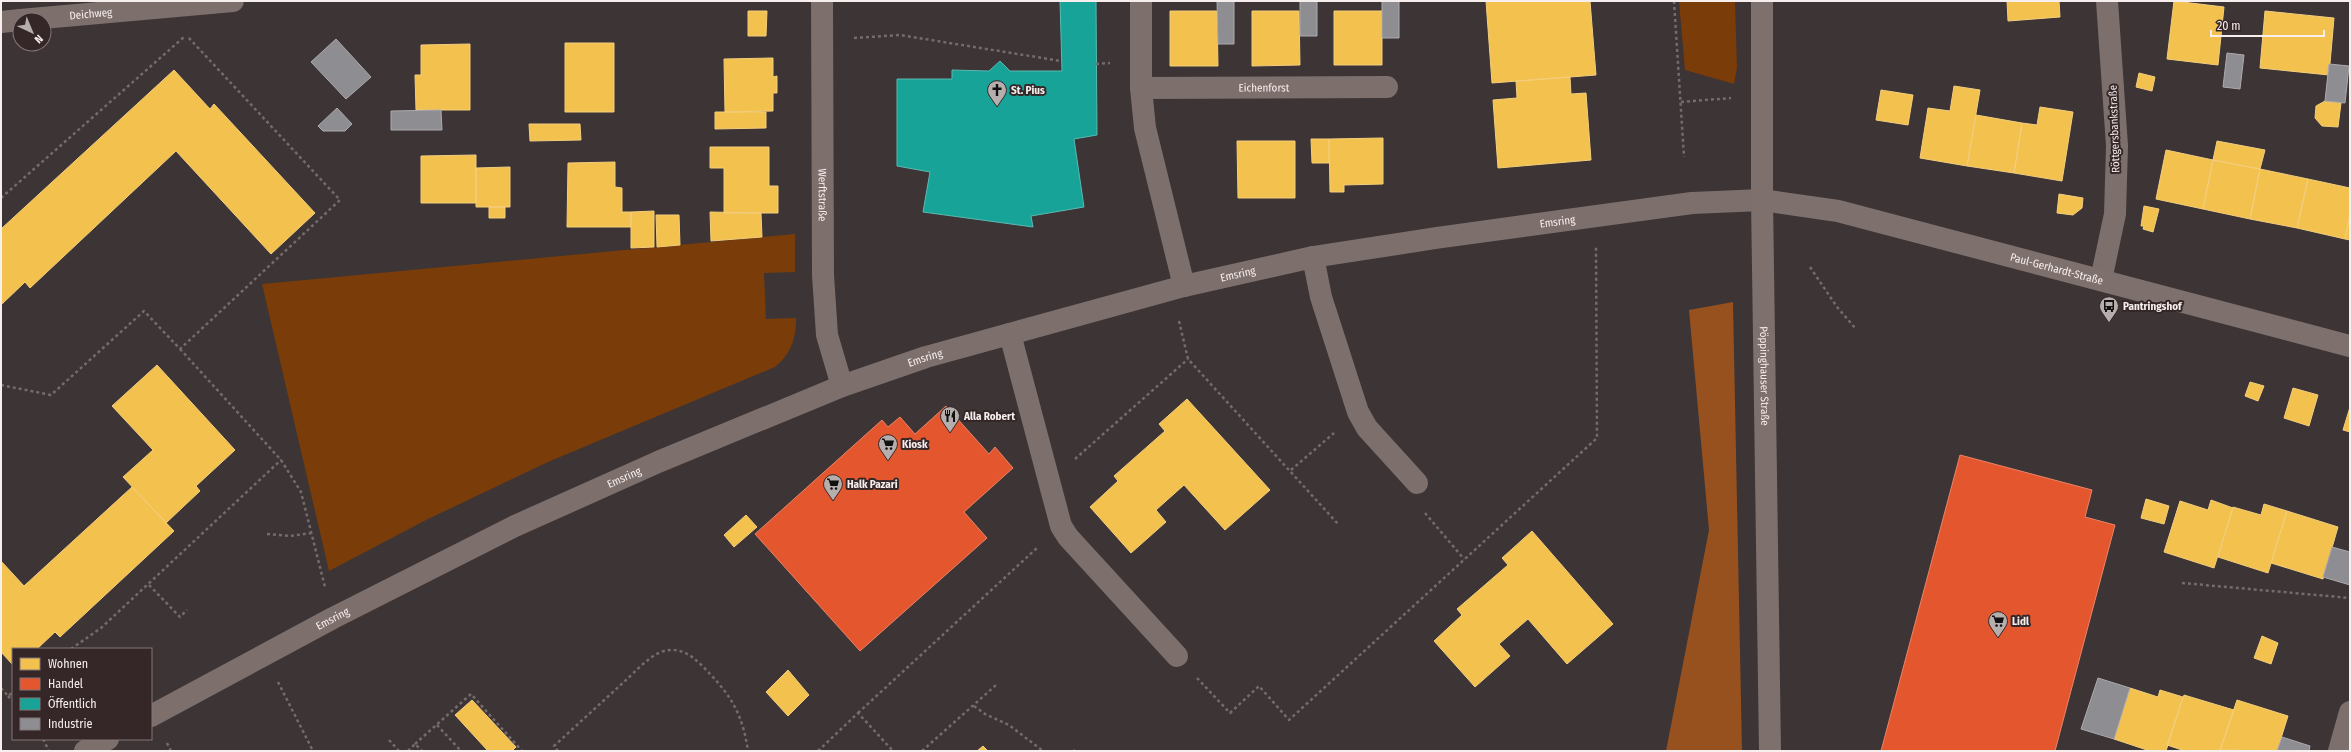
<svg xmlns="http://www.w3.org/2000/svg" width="2351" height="752" viewBox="0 0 2351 752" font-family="'Fira Sans Condensed',sans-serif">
<rect width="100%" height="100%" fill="#3c3435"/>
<path fill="#7a3c09" d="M1679,1h56l2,67 -3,16 -49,-14z
M795,234v38l-31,1 2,46 30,-1c0,21 -5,36 -21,49l-227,95 -122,58 -97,51 -67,-287z"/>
<path fill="#96511f" d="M1733,302l9,449h-76l43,-221 -20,-220z"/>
<path fill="#f2c14e" stroke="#f4ce7e" d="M1486,1h104l6,74 -104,8z
M2007,1h52l1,16 -52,4z
M2174,1l50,6 -6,58 -51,-6z
M748,11h19l-1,25h-18z
M1170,11h47l1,55h-48z
M1252,11h47l1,54 -48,1z
M1334,11h48v54h-48z
M2265,11l69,7 -5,57 -69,-7z
M565,43h49v69h-49z
M470,44v66h-54l-1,-35h6v-30z
M773,58v19l4,-1v17h-4v18l-48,1 -1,-53z
M174,70l36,39 4,-5 101,109 -44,41 -95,-103 -146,137 -5,-6 -24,23v-76z
M2139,73l16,4 -3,14 -16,-4z
M1570,77l1,17 15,-1 5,67 -93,8 -5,-68 24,-2 -1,-17z
M1954,86l26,4 -13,76 -47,-8 8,-50 22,3z
M1881,90l32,5 -5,30 -32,-5z
M2325,101l16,2 -3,24 -16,-1 -7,-8 1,-12z
M2040,107l33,5 -11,69 -48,-8 8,-50 15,2z
M715,112h51v16l-51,1z
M1976,115l46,8 -8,50 -47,-7z
M529,124h51l1,16 -51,1z
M1383,138v46l-39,1v7h-14l-1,-53z
M1311,139h18v24h-17z
M1237,141h58v57h-57z
M2217,141l48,9 -5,19 -47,-9z
M710,147h59v39h9v27h-54v-45h-14z
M2166,150l47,10 -10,49 -47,-10z
M476,155v48h-55v-47z
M2213,160l47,9 -10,50 -47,-10z
M615,162v25l7,1v24h9v15h-64l1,-64z
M510,167v40h-34v-39z
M2260,169l48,10 -11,49 -47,-9z
M2308,179l42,9v26l-5,25 -48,-11z
M2059,194l24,4 -1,10 -9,7 -16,-2z
M2144,206l15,3 -6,23 -10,-3 1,-3h-3z
M489,207h16v11h-16z
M654,211v36l-23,1v-36z
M710,212l51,1 1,24 -51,4z
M2350,214v26l-5,-1z
M656,215h23l1,30 -23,2z
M157,365l78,85 -39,36 4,5 -34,32 -43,-46 30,-27 -41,-44z
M2250,382l14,4 -6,15 -13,-5z
M2293,388l25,7 -9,31 -25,-8z
M1187,399l83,91 -45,40 -41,-45 -28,25 10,12 -35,31 -41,-46 28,-26 -4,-5 51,-45 -6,-7z
M2350,407v25l-7,-2z
M132,487l42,44 -114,106 -5,-5 -18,17h-24v16l-12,-13v-91l23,25z
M2146,499l23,7 -5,18 -23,-6z
M2211,500l22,8 -19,60 -50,-16 16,-51 28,9z
M2264,504l23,7 -19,62 -50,-16 15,-50 28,8z
M2287,511l51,16 -15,52 -52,-16z
M746,515l11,12 -23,20 -10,-12z
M1532,531l81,93 -46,40 -39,-45 -29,25 11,12 -35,31 -41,-46 28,-26 -5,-6 51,-44 -6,-7z
M2262,636l16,7 -7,21 -17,-6z
M788,670l21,25 -21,21 -22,-24z
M2130,688l28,9 2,-7 23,7 -17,54h-16l-36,-12z
M2184,695l50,15 -14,41h-35l-18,-6z
M472,700l44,47 -4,4h-24l-33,-36z
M2237,700l51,16 -11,35 -57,-1z
M983,746l5,5h-11z"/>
<path fill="#e4572e" stroke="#ea8468" d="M946,406l43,48 6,-7 18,21 -49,44 23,26 -127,113 -105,-117 127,-114 6,7 12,-10 15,17z
M1960,455l132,35 -7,27 30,8 -60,226h-174z"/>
<path fill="#17a398" stroke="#5abab2" d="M1060,1h36l1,134 -23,4 10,68 -53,9 2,11 -110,-15 7,-40 -33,-6v-87h55v-9l37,1 11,-10 10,10h52z"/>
<path fill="#8d8d92" stroke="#adaaae" d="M1217,1h17v43h-16z
M1300,1h17v35h-17z
M1382,1h17v37h-17z
M336,39l35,38 -25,22 -35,-37z
M2227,53l17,2 -4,34 -17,-2z
M2329,64l20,2 -4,37 -20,-2z
M337,108l15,16 -7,7h-22l-5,-5z
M441,110l1,20h-51v-19z
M2332,547l18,5v33l-27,-8z
M2098,678l32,10 -16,51 -33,-10z
M2282,737l28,9 -1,5h-32z"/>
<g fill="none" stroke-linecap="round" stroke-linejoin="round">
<path stroke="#756b6b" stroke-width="2.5" stroke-dasharray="3 3" stroke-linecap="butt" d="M1674,1l10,156
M854,38l46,-3 161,26
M1096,64l14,-1
M1681,102l50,-4
M1,198l183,-161
M1810,267l27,40 19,22
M1179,321l9,38 150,165
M180,349l101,111 20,32 24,95
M1,385l50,10 93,-84 36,38 160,-149 -152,-163
M1075,459l113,-100
M1291,470l43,-37
M1425,513l39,46
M267,534l23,2 22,-3
M2182,583l168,15
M149,585l31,32 7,-7
M71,649l30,-21 180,-168
M1197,678l33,35 29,-27 30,34 308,-282 -1,-191
M278,682l35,69
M1,688l7,8 5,-4
M8,696l5,5
M974,706l11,8 24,11 34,26
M858,713l180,-166
M437,725l24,26
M43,739l6,12
M389,740l10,11
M167,743l4,8
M415,744l56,-50 51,57
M408,751l7,-7 7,7
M558,751l-4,-5c24,-22 48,-44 71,-65 10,-9 23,-24 36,-29 21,-8 36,8 49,22 23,24 33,43 38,77
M818,751l40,-38 35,38
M922,751l74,-66
M1074,751l1,-1"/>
<g stroke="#7d6f6c" stroke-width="22">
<path id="s1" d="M822,1l1,274 4,60 15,51"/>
<path d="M1141,1v87l4,40 39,158"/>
<path id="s2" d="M20,20l213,-19"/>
<path d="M1,22l19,-2"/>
<path id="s3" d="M1141,88l246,-1"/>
<path d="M1313,257l8,40 37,115 9,16 50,55"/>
<path d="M2101,280l14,-66 2,-68 -10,-145"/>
<path d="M1010,334l51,192 7,11 109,119"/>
<path id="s4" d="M151,716l182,-98 182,-92 143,-64 184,-76 84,-29 258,-71 129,-29 123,-19 256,-35 70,-3"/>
<path d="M85,751l23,-12"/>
<path d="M2339,751l11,-39"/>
</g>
<g stroke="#7e706c" stroke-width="22">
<path id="s5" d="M1762,1v199l8,551"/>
<path id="s6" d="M1762,200l76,11 512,135"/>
</g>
</g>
<defs>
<symbol id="church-pin" viewBox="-11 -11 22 30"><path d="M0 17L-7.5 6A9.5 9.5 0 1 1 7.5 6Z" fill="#b6adad" stroke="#352728"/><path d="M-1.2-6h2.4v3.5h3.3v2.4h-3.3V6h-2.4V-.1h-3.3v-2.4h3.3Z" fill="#111"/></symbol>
<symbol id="bus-pin" viewBox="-11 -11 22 30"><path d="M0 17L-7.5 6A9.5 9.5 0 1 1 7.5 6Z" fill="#b6adad" stroke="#352728"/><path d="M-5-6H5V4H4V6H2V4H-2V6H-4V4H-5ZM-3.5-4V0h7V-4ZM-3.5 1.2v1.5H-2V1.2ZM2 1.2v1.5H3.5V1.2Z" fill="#111"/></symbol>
<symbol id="restaurant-pin" viewBox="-11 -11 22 30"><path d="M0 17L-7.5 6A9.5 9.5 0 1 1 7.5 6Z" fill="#b6adad" stroke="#352728"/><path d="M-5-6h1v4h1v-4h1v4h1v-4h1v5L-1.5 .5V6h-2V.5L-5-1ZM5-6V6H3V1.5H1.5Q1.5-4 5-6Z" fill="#111"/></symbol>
<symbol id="supermarket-pin" viewBox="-11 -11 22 30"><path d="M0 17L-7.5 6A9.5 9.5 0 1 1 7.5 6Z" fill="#b6adad" stroke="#352728"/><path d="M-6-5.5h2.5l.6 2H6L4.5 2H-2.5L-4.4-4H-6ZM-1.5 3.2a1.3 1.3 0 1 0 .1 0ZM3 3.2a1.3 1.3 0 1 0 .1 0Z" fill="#111"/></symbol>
</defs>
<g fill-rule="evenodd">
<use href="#church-pin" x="986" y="79" width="22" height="30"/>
<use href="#bus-pin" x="2098" y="295" width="22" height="30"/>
<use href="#restaurant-pin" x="939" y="405" width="22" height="30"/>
<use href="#supermarket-pin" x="877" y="433" width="22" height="30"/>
<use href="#supermarket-pin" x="822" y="473" width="22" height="30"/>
<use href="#supermarket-pin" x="1987" y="610" width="22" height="30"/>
</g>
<g text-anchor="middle" stroke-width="4" stroke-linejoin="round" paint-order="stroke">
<g font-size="11" fill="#f7eeee" stroke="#352728">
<text dy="4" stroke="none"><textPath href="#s2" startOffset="71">Deichweg</textPath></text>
<text dy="4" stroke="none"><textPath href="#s3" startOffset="123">Eichenforst</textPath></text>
<text transform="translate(2114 129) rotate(-92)" y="4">Röttgersbankstraße</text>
<text dy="4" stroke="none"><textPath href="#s1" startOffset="194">Werftstraße</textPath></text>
<text dy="4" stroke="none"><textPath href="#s4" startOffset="1502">Emsring</textPath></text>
<text dy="4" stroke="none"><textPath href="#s6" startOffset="303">Paul-Gerhardt-Straße</textPath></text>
<text dy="4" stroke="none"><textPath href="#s4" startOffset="1178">Emsring</textPath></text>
<text dy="4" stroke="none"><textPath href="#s4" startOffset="854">Emsring</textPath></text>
<text dy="4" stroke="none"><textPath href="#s5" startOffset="375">Pöppinghauser Straße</textPath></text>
<text dy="4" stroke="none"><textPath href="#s4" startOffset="530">Emsring</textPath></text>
<text dy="4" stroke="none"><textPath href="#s4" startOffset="206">Emsring</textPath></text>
</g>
<g font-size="11" font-weight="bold" fill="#f7eeee" stroke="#352728" text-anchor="start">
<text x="1011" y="94">St. Pius</text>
<text x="2123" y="310">Pantringshof</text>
<text x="964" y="420">Alla Robert</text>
<text x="902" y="448">Kiosk</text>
<text x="847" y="488">Halk Pazari</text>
<text x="2012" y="625">Lidl</text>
</g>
</g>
<rect width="2351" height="752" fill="none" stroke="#f7eeee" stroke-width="4"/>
<rect x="12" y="648" width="140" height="92" fill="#352728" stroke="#837777"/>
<rect x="20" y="658" width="20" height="12" fill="#f2c14e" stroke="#837777"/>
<text x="48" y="668" font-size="12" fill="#f7eeee">Wohnen</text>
<rect x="20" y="678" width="20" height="12" fill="#e4572e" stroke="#837777"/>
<text x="48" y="688" font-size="12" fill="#f7eeee">Handel</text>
<rect x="20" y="698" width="20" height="12" fill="#17a398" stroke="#837777"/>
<text x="48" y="708" font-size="12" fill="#f7eeee">Öffentlich</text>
<rect x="20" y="718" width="20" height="12" fill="#8d8d92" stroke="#837777"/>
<text x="48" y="728" font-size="12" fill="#f7eeee">Industrie</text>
<g transform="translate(32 32) rotate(136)"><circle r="19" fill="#352728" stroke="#837777"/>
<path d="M0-3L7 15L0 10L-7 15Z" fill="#b6adad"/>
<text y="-6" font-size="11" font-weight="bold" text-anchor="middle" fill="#f7eeee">N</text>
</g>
<path d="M2211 30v6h113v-6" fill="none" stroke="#f7eeee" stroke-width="2"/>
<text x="2217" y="30" font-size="12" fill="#f7eeee" stroke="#352728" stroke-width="3" paint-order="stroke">20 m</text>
</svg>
